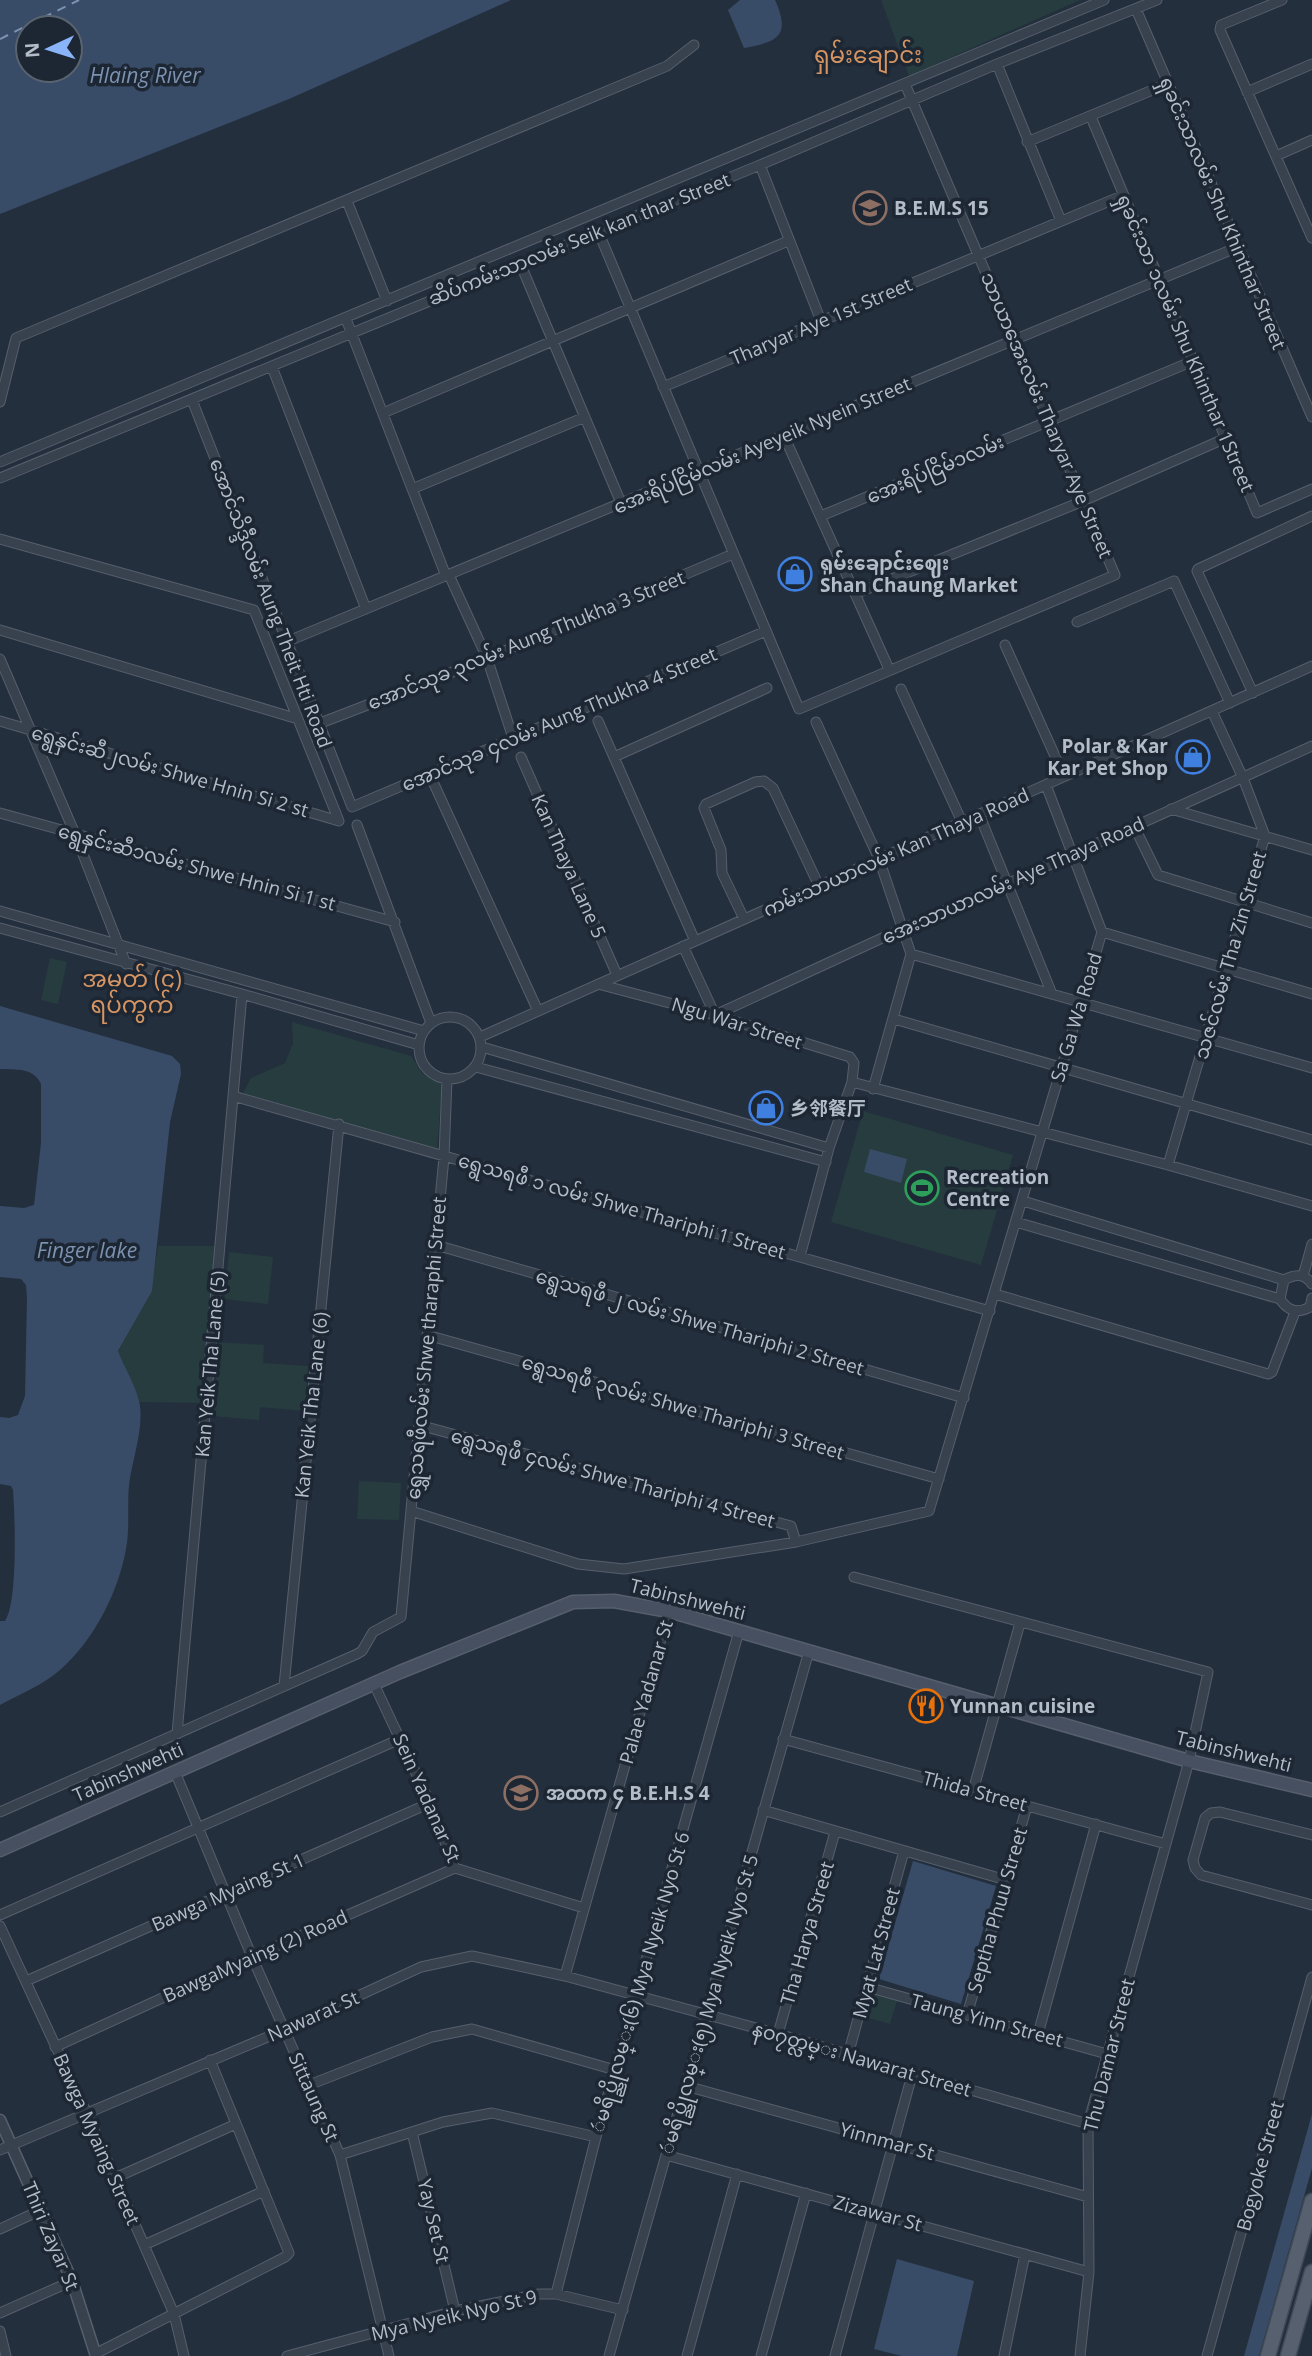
<svg xmlns="http://www.w3.org/2000/svg" width="1312" height="2356" viewBox="0 0 1312 2356" font-family="'Open Sans','Noto Sans SC','Noto Sans Myanmar',sans-serif">
<rect width="100%" height="100%" fill="#242f3e"/>
<path fill="#263c3f" d="M881,0h199l-171,76z
M50,958l17,4 -9,42 -17,-4z
M292,1022l119,34 12,18 19,10 -5,65 -194,-56 8,-15 34,-15 8,-20z
M863,1111l150,44 -32,110 -150,-43z
M158,1246h58l-15,157 -62,-1 -21,-50 33,-61z
M229,1252l44,5 -5,47 -44,-5z
M218,1342l46,3 -1,18 45,3 -3,45 -45,-4 -1,13 -46,-4z
M359,1481l42,2 -2,37 -42,-1z
M871,1994l26,7 -7,23 -25,-7z"/>
<path fill="#394c67" fill-rule="evenodd" d="M0,0h511l-222,99 -289,115zM28,28h42v42h-42z
M740,0h35c16,36 3,42 -31,48l-16,-38z
M0,1006l172,50 8,8 1,10 -11,48 -18,169 -34,60c6,16 17,33 21,50 6,25 -7,59 -10,84 -2,22 1,43 -3,64 -8,44 -32,91 -66,121 -17,15 -40,24 -60,35v-84h5c13,-18 10,-106 8,-131l-2,-4 -11,-2v-67l9,1 9,-3 7,-19 2,-98 -1,-13 -5,-6 -21,-2v-71l24,2 10,-3 7,-62v-59c-8,-17 -24,-14 -41,-15z
M870,1149l37,10 -6,24 -37,-11z
M913,1861l83,25 -35,118 -82,-25z
M1312,2114v54l-53,188h-15z
M897,2259l77,22 -17,75h-55l-28,-7z"/>
<g fill="none" stroke-linecap="round" stroke-linejoin="round">
<path stroke="#7c92b1" stroke-width="2" stroke-dasharray="9 7" stroke-linecap="butt" d="M0,39l79,-39"/>
<defs>
<path id="minor" d="M1282,0l-61,25 -1,5 92,208
M1136,9l176,408
M997,64l64,157
M1247,92l65,-28
M1091,117l166,396 55,-24
M1027,142l140,-58
M1276,156l36,-16
M760,165l61,156
M347,201l40,100
M598,231l201,478 316,-134 -210,-491
M520,263l101,240
M346,319l100,257
M272,367l94,242
M663,387l461,-192
M192,400l160,407 414,-176
M0,402l16,-64 651,-272 27,-21
M383,413l405,-172
M784,436l105,233
M0,462l1104,-462
M0,478l760,-313 237,-101 160,-64
M412,489l173,-72
M821,516l372,-155
M0,539l254,71 85,211
M449,575l38,83 26,80
M855,594l228,-93 143,-63
M1077,622l97,-41 56,122
M0,630l298,89
M286,642l952,-395
M1005,645l59,131
M0,659l75,175 51,130
M901,689l61,133
M1253,693l-56,-122 1,-2 114,-53
M0,721l339,100
M598,721l97,220
M816,722l63,137 32,95 -38,135
M318,724l163,-63 252,-107
M521,757l96,218
M614,757l153,-69
M434,784l104,227
M1171,809l141,41
M0,813l395,109
M979,814l73,180
M357,825l74,198
M1134,826l24,49 154,48
M0,911l424,120
M744,919l-22,-46 -1,-23 -17,-42 2,-4 49,-22 9,-1 9,7 46,98
M0,928l242,66 177,51
M1102,932l210,62
M683,946l32,69 189,-87 103,-44 305,-138
M911,954l401,114
M598,984l117,31 135,42 4,6 -2,19 -23,66 -29,108
M419 1048a31 31 0 1 1 62 0a31 31 0 1 1-62 0Z
M894,1019l418,121
M480,1037l832,-371
M482,1047l347,101
M476,1067l350,95
M852,1082l316,83 144,41
M233,1096l757,215
M1168,1165l97,-329 -22,-58 -31,-67
M1023,1201l261,79
M1016,1222l264,77
M436,1245l528,153
M1303,1276l9,-32
M1312,1284c-8,-11 -17,-10 -28,-4l-4,19c8,12 17,15 30,8l2,-9
M995,1294l273,80 4,-2 23,-60
M427,1335l512,144
M419,1425l372,101 5,16
M411,1511l167,53 46,5 172,-27 133,-31 173,-579 -56,-147
M854,1577l354,95 -19,89 -101,363 1,148 -9,84
M374,1684l56,119 25,65 129,40
M284,1686l55,-562
M177,1734l65,-740
M783,1739l383,105
M175,1772l77,185 88,198 49,201
M973,1791l47,-168
M763,1810l243,70
M0,1812l357,-158 5,-3 11,-19 28,-15 43,-460 3,-77
M1312,1835l-92,-23 -9,1 -6,5 -12,42 2,8 6,7 111,30
M0,1915l400,-176
M0,1926l87,188 87,200 10,42
M565,1976l104,-365
M26,1981l404,-178
M867,1987l240,67
M967,2015l60,-209
M778,2034l57,-202
M1038,2034l58,-210
M55,2047l197,-90 203,-89
M848,2055l56,-204
M309,2085l123,-48 40,-8 143,41
M686,2086l402,111
M412,2132l43,179
M0,2150l284,-120 137,-63 51,-11 93,20 213,58 310,90
M340,2155l103,-33 49,-9 104,24
M666,2155l423,117
M115,2178l121,-54
M0,2229l41,-19
M144,2245l120,-54
M556,2294l40,-157 143,-506
M0,2313l72,-32
M0,2331l6,25
M95,2354l190,-97 4,-4 -79,-193
M287,2356l168,-45 84,-17h17l67,16
M609,2356l200,-705
M687,2356l50,-182
M761,2356l45,-163
M835,2356l77,-281
M1004,2356l21,-102
M1207,2356l105,-379"/>
<path id="tertiary" d="M0,2120l72,161 24,75"/>
<path id="secondary" d="M0,1850l400,-178 173,-70 41,-1 55,10 520,150 123,29"/>
<path id="primary" d="M1268,2356l44,-155
M1288,2356l24,-84"/>
</defs>
<use href="#minor" stroke="#565f6c" stroke-width="11"/>
<use href="#tertiary" stroke="#565f6c" stroke-width="13"/>
<use href="#secondary" stroke="#565f6c" stroke-width="15"/>
<use href="#primary" stroke="#414a57" stroke-width="17"/>
<use href="#minor" stroke="#38414e" stroke-width="9"/>
<use href="#tertiary" stroke="#38414e" stroke-width="10"/>
<use href="#secondary" stroke="#465061" stroke-width="12"/>
<use href="#primary" stroke="#56606e" stroke-width="14"/>
</g>
<defs>
<symbol id="school-ring" viewBox="-11 -11 22 22"><circle r="9.5" fill="#1d2633" stroke="#8d6e63" stroke-width="1.5"/><path d="M0-5L7-2L0 1L-7-2ZM-4 1L0 2.5L4 1V4Q0 6-4 4Z" fill="#8d6e63"/></symbol>
<symbol id="shop-ring" viewBox="-11 -11 22 22"><circle r="9.5" fill="#1d2633" stroke="#3f7fe0" stroke-width="1.5"/><path d="M-5-2.5h2.3a2.7 3.5 0 0 1 5.4 0H5L5.5 6h-11ZM-1.5-2.5h3a1.5 2.3 0 0 0-3 0Z" fill="#3f7fe0"/></symbol>
<symbol id="stadium-ring" viewBox="-11 -11 22 22"><circle r="9.5" fill="#1d2633" stroke="#2e9e5b" stroke-width="1.5"/><path d="M0-5a6.5 5 0 1 0 0 10a6.5 5 0 1 0 0-10ZM-3.5-1.8h7v3.6h-7Z" fill="#2e9e5b"/></symbol>
<symbol id="restaurant-ring" viewBox="-11 -11 22 22"><circle r="9.5" fill="#1d2633" stroke="#e8710a" stroke-width="1.5"/><path d="M-5-6h1v4h1v-4h1v4h1v-4h1v5L-1.5 .5V6h-2V.5L-5-1ZM5-6V6H3V1.5H1.5Q1.5-4 5-6Z" fill="#e8710a"/></symbol>
</defs>
<g fill-rule="evenodd">
<use href="#school-ring" x="851" y="189" width="38" height="38"/>
<use href="#shop-ring" x="776" y="555" width="38" height="38"/>
<use href="#shop-ring" x="1174" y="738" width="38" height="38"/>
<use href="#shop-ring" x="747" y="1089" width="38" height="38"/>
<use href="#stadium-ring" x="903" y="1169" width="38" height="38"/>
<use href="#restaurant-ring" x="907" y="1687" width="38" height="38"/>
<use href="#school-ring" x="502" y="1774" width="38" height="38"/>
</g>
<g text-anchor="middle" stroke-width="7" stroke-linejoin="round" paint-order="stroke">
<g font-size="19" font-weight="bold" fill="#b4bcc9" stroke="#1d2633" text-anchor="start">
<text x="894" y="215">B.E.M.S 15</text>
<text x="820" y="570">ရှမ်းချောင်းဈေး<tspan x="820" dy="22">Shan Chaung Market</tspan></text>
<text x="1168" y="753" text-anchor="end">Polar &amp; Kar<tspan x="1168" dy="22">Kar Pet Shop</tspan></text>
<text x="790" y="1115">乡邻餐厅</text>
<text x="946" y="1184">Recreation<tspan x="946" dy="22">Centre</tspan></text>
<text x="950" y="1713">Yunnan cuisine</text>
<text x="546" y="1800">အထက ၄ B.E.H.S 4</text>
</g>
<g font-size="19" fill="#b4bcc9" stroke="#1d2633">
<text transform="translate(1223 213) rotate(67)" y="7">ရှခင်းသာလမ်း Shu Khinthar Street</text>
<text transform="translate(579 239) rotate(-22)" y="7">ဆိပ်ကမ်းသာလမ်း Seik kan thar Street</text>
<text transform="translate(821 321) rotate(-23)" y="7">Tharyar Aye 1st Street</text>
<text transform="translate(1186 343) rotate(67)" y="7">ရှခင်းသာ ၁လမ်း Shu Khinthar 1Street</text>
<text transform="translate(1047 415) rotate(67)" y="7">သာယာအေးလမ်း Tharyar Aye Street</text>
<text transform="translate(762 445) rotate(-23)" y="7">အေးရိပ်ငြိမ်လမ်း Ayeyeik Nyein Street</text>
<text transform="translate(935 469) rotate(-23)" y="7">အေးရိပ်ငြိမ်၁လမ်း</text>
<text transform="translate(271 603) rotate(69)" y="7">အောင်သိဒ္ဒီလမ်း Aung Theit Hti Road</text>
<text transform="translate(526 640) rotate(-22)" y="7">အောင်သုခ ၃လမ်း Aung Thukha 3 Street</text>
<text transform="translate(559 719) rotate(-23)" y="7">အောင်သုခ ၄လမ်း Aung Thukha 4 Street</text>
<text transform="translate(170 771) rotate(16)" y="7">ရွေနှင်းဆီ၂လမ်း Shwe Hnin Si 2 st</text>
<text transform="translate(896 852) rotate(-24)" y="7">ကမ်းသာယာလမ်း Kan Thaya Road</text>
<text transform="translate(569 866) rotate(66)" y="7">Kan Thaya Lane 5</text>
<text transform="translate(197 867) rotate(15)" y="7">ရွေနှင်းဆီ၁လမ်း Shwe Hnin Si 1 st</text>
<text transform="translate(1013 880) rotate(-24)" y="7">အေးသာယာလမ်း Aye Thaya Road</text>
<text transform="translate(1230 955) rotate(-74)" y="7">သဇင်လမ်း Tha Zin Street</text>
<text transform="translate(1076 1017) rotate(-73)" y="7">Sa Ga Wa Road</text>
<text transform="translate(737 1023) rotate(17)" y="7">Ngu War Street</text>
<text transform="translate(622 1206) rotate(16)" y="7">ရွေသရဖီ ၁ လမ်း Shwe Thariphi 1 Street</text>
<text transform="translate(700 1322) rotate(16)" y="7">ရွေသရဖီ ၂ လမ်း Shwe Thariphi 2 Street</text>
<text transform="translate(426 1348) rotate(-85)" y="7">ရွှေသရဖီလမ်း Shwe tharaphi Street</text>
<text transform="translate(210 1364) rotate(-85)" y="7">Kan Yeik Tha Lane (5)</text>
<text transform="translate(311 1405) rotate(-84)" y="7">Kan Yeik Tha Lane (6)</text>
<text transform="translate(683 1407) rotate(16)" y="7">ရွေသရဖီ ၃လမ်း Shwe Thariphi 3 Street</text>
<text transform="translate(613 1478) rotate(15)" y="7">ရွေသရဖီ ၄လမ်း Shwe Thariphi 4 Street</text>
<text transform="translate(688 1599) rotate(14)" y="7">Tabinshwehti</text>
<text transform="translate(646 1692) rotate(-74)" y="7">Palae Yadanar St</text>
<text transform="translate(1234 1751) rotate(14)" y="7">Tabinshwehti</text>
<text transform="translate(128 1772) rotate(-24)" y="7">Tabinshwehti</text>
<text transform="translate(975 1791) rotate(15)" y="7">Thida Street</text>
<text transform="translate(427 1798) rotate(66)" y="7">Sein Yadanar St</text>
<text transform="translate(228 1892) rotate(-24)" y="7">Bawga Myaing St 1</text>
<text transform="translate(997 1910) rotate(-74)" y="7">Septha Phuu Street</text>
<text transform="translate(807 1933) rotate(-74)" y="7">Tha Harya Street</text>
<text transform="translate(876 1953) rotate(-75)" y="7">Myat Lat Street</text>
<text transform="translate(255 1956) rotate(-24)" y="7">BawgaMyaing (2) Road</text>
<text transform="translate(640 1982) rotate(-74)" y="7">ဴမရိပ္ညိုလမ္း(၆) Mya Nyeik Nyo St 6</text>
<text transform="translate(709 2004) rotate(-74)" y="7">ဴမရိပ္ညိုလမ္း(၅) Mya Nyeik Nyo St 5</text>
<text transform="translate(313 2016) rotate(-24)" y="7">Nawarat St</text>
<text transform="translate(987 2020) rotate(15)" y="7">Taung Yinn Street</text>
<text transform="translate(1109 2055) rotate(-76)" y="7">Thu Damar Street</text>
<text transform="translate(862 2059) rotate(16)" y="7">နဝ၇တ္လမ္း Nawarat Street</text>
<text transform="translate(314 2097) rotate(66)" y="7">Sittaung St</text>
<text transform="translate(97 2139) rotate(66)" y="7">Bawga Myaing Street</text>
<text transform="translate(887 2141) rotate(15)" y="7">Yinnmar St</text>
<text transform="translate(1260 2166) rotate(-75)" y="7">Bogyoke Street</text>
<text transform="translate(878 2213) rotate(15)" y="7">Zizawar St</text>
<text transform="translate(434 2221) rotate(77)" y="7">Yay Set St</text>
<text transform="translate(51 2236) rotate(67)" y="7">Thiri Zayar St</text>
<text transform="translate(454 2315) rotate(-13)" y="7">Mya Nyeik Nyo St 9</text>
</g>
<g font-size="21" font-style="italic" fill="#7c92b1" stroke="#1d2633">
<text x="145" y="83">Hlaing River</text>
<text x="87" y="1258">Finger lake</text>
</g>
<g font-size="23" fill="#d59563" stroke="#1d2633">
<text x="868" y="63">ရှမ်းချောင်း</text>
<text x="132" y="987">အမှတ် (၄)<tspan x="132" dy="26">ရပ်ကွက်</tspan></text>
</g>
</g>
<g transform="translate(49 49) rotate(266)"><circle r="33" fill="#1d2633" stroke="#59626f" stroke-width="2"/>
<path d="M0-5L12 26L0 18L-12 26Z" fill="#8ab4f8"/>
<text y="-10" font-size="19" font-weight="bold" text-anchor="middle" fill="#b4bcc9">N</text>
</g>
</svg>
